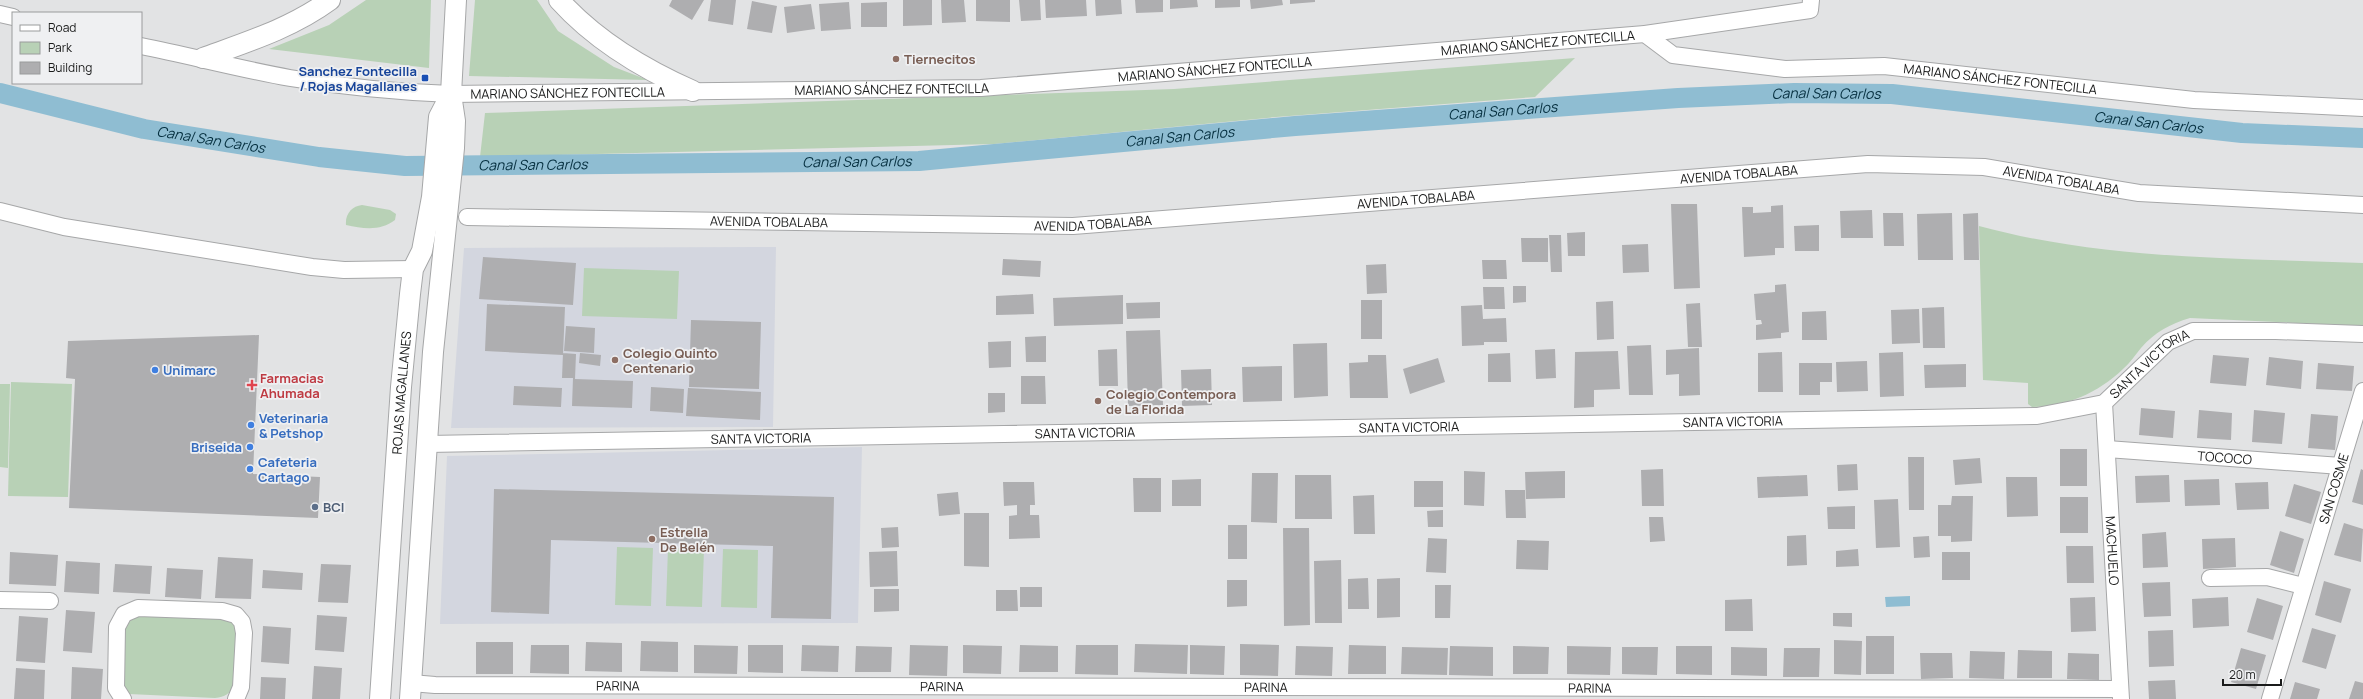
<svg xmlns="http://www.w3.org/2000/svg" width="2363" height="699" viewBox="0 0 2363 699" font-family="Manrope,sans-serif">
<rect width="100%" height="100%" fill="#e2e3e4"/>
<path fill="#d3d6df" d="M776,247l-3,180 -322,1 13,-180z
M862,447l-4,176 -418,1 7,-168z"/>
<path fill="#b8d1b6" d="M366,0h65l-2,68 -160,-19 60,-24z
M475,0h62l21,31 56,36 34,13 -179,-4z
M1575,58l-40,39 -259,20 -282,27 -514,13 5,-44 689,-24z
M362,205l28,5 6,4 -1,6c-14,11 -31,9 -49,5 -1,-11 6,-19 16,-20z
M1979,226c125,34 256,32 384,37v63l-173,-8c-20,6 -35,14 -49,30 -6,7 -11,15 -18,21 -25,24 -57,38 -91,38l-4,-3v-21l-45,-3z
M584,268l95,3 -2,48 -95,-3z
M11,382l61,2 -4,113 -60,-1z
M0,384h10l-2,84 -8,-1z
M617,547l36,1 -2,58 -36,-1z
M668,548l36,1 -2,58 -36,-1z
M723,549l35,1 -1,58 -36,-1z
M134,616l91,1 9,6 3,6 -3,56c-4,9 -9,12 -19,13l-86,-4 -5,-7v-59l1,-5z"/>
<path fill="#8fbdd2" d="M1910,596v10l-24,1 -1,-10z"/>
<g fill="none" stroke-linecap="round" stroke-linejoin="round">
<path stroke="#8fbdd2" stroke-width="20" id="s1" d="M0,93l144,36 175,28 86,9 514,-5 376,-35 383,-28 116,-5 98,1 350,39 121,5"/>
</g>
<path fill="#aeaeb0" d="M672,0h32l-12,20 -23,-14z
M711,0h25l-3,25 -25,-4z
M903,0h29v25l-29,1z
M941,0h23l2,22 -24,1z
M976,0h34v22l-34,-1z
M1019,0h21l1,20 -20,1z
M1045,0h41l1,16 -41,2z
M1095,0h26l1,14 -26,2z
M1135,0h28v12l-27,1z
M1170,0h27l1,7 -28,2z
M1215,0h25v7l-25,1z
M1250,0h32l1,5 -32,4z
M1290,0h25v2l-25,2z
M752,1l25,5 -5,27 -25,-4z
M849,2l2,27 -30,2 -2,-27z
M887,2v25h-26v-24z
M811,4l4,25 -28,4 -3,-26z
M1671,204h26l3,84 -26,1z
M1783,205l1,43h-9v7l-31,2 -2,-50h11v6l18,-1v-6z
M1872,210l1,28h-32l-1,-27z
M1883,213h20l1,33h-20z
M1952,213l1,47h-35l-1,-46z
M1978,213l1,47h-15l-1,-46z
M1819,225v26h-24l-1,-25z
M1585,232v24h-17l-1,-23z
M1549,235h12l1,37h-11z
M1521,238h27v24h-26z
M1648,244l1,28 -26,1 -1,-28z
M483,257l93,6 -3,42 -94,-6z
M1003,259l38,2 -1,16 -38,-2z
M1482,260h24l1,19h-24z
M1386,264l1,29 -20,1 -1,-29z
M1786,284l3,48 -8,1v5l-25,2v-15l6,-1 -1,-4h-5l-2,-26 21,-2v-7z
M1513,286h13v16l-13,1z
M1483,287h21l1,22h-21z
M1033,294l1,20 -38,1v-19z
M1123,295v29l-69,2 -1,-28z
M1361,300h21v39h-21z
M1613,301l1,38 -17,1 -1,-38z
M1160,302v16l-33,1 -1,-16z
M1700,303l2,44h-14l-2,-43z
M487,304l78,3 -2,48 -78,-4z
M1482,305l1,14 23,-1 1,24h-23v3l-22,1 -1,-40z
M1944,307l1,41h-22l-1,-40z
M1919,309l1,34 -28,1 -1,-34z
M1826,311l1,29h-25v-28z
M691,320l70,2 -2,67 -70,-2z
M566,326l29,2 -1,25 -30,-2z
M1160,330l3,75 -35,1 -2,-75z
M259,335l-6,139 67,3 -2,41 -249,-10 6,-129 -9,-1 2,-37z
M1046,336v26h-20l-1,-25z
M1011,341v26l-22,1 -1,-26z
M1327,343l1,53 -34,2 -1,-54z
M1651,345l2,50h-24l-2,-49z
M1699,348l1,47 -21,1v-22l-13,1v-25z
M1117,349l1,37h-19l-1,-36z
M1555,349l1,29 -20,1 -1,-29z
M1618,351l2,38 -26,1v17l-20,1 1,-56z
M1782,352l1,40h-25v-39z
M1903,352l1,44 -24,1 -1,-44z
M563,353l13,1 -1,25 58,2 -1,27 -60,-2 1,-28h-11z
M580,353l21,2 -1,11 -21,-3z
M1510,353l1,29h-23v-28z
M1368,355h18l2,43h-38l-1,-35 19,-1z
M2213,355l36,3 -3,28 -36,-3z
M2269,357l34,4 -2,28 -35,-4z
M1438,358l7,24 -35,12 -7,-25z
M1867,361l1,30 -31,1 -1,-30z
M1799,363h33v19h-12v13h-21z
M2318,363l36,3 -2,25 -36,-2z
M1966,364v23l-41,1 -1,-23z
M1282,366v35l-39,1 -1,-35z
M1211,369l1,36 -30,1 -1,-36z
M1021,376h24l1,28h-25z
M514,386l48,2 -1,19 -48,-2z
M651,387l33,2 -1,24 -33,-2z
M688,388l73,4 -1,28 -74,-4z
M988,393h17v19l-17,1z
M2141,408l34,3 -2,27 -34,-3z
M2199,410l33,3 -1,27 -34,-2z
M2254,410l31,3 -3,31 -30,-2z
M2311,414l27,2 -3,34 -27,-2z
M2060,449h27v37h-27z
M1908,457h16v53h-15z
M1980,458l2,25 -27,2 -2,-25z
M1857,464l1,26 -20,1 -1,-26z
M1663,469l1,37h-22l-1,-36z
M2361,469l2,1v35l-11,-3z
M1464,471l21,1 -1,34 -20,-1z
M1565,471v27l-39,1 -1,-27z
M1252,473h26l-1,50 -26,-1z
M1295,475h36l1,44h-37z
M1807,475l1,21 -50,2 -1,-21z
M2169,475l1,27 -34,1 -1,-27z
M2006,477h31l1,39 -31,1z
M1133,478h28v34h-27z
M1201,479v27h-29v-26z
M2219,479l1,26 -35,1 -1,-26z
M1414,481h29v26h-29z
M1003,482h31l1,23h-5v10h9l1,23 -31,1v-23l8,-1v-10l-13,1z
M2268,482l1,27 -32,1 -2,-27z
M2294,484l27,8 -10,32 -26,-8z
M494,489l340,8 -3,122 -60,-1 2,-72 -222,-6 -2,74 -58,-2z
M1505,490h20l1,28h-20z
M958,492l2,22 -21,2 -2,-22z
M1374,495l1,39h-21l-1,-38z
M1952,496h21l-1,45 -21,1v-6h-13v-31h13z
M2060,497h28v36h-28z
M1898,499l2,48 -24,1 -2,-48z
M1855,506v23h-27l-1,-22z
M1443,510v17h-15l-1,-16z
M964,513h25v54l-25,-1z
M1649,517h14l2,24 -15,1z
M2344,523l19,6 -2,33 -27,-7z
M1228,525h19v34h-19z
M898,527l1,20 -17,1 -1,-20z
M1283,528h26l1,97 -26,1z
M2280,531l24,8 -10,34 -24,-8z
M2166,532l2,35 -25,1 -1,-34z
M1806,535l1,30 -20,1v-30z
M1929,536l1,21 -16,1 -1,-21z
M1428,538l19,1 -1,34 -20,-1z
M2235,538l1,29 -33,2 -1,-30z
M1517,540l32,1 -1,29 -32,-1z
M2066,546h27l1,37h-27z
M1858,549l1,17 -23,1v-16z
M897,551l1,35 -28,1 -1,-35z
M10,552l48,3 -2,31 -47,-2z
M1942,552h28v28h-28z
M218,557l35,2 -2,40 -36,-1z
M1341,560l1,63h-27l-1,-62z
M66,561l34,2 -1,31 -35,-2z
M115,564l37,2 -2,28 -37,-2z
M321,564l30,1 -3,38 -30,-1z
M167,568l36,2 -2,29 -36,-2z
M263,570l40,3 -1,17 -40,-2z
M1368,578l1,31h-21v-30z
M1400,578v39l-23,1v-39z
M1227,580h20v26l-20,1z
M2324,581l27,8 -10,34 -26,-8z
M2170,582l1,34 -27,1 -2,-34z
M1435,585h16l-1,33h-15z
M1020,587h22v20h-22z
M874,589h25v22l-25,1z
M996,590h21l1,21h-22z
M2095,597l1,34 -25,1 -1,-34z
M2228,597l1,29 -36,2 -1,-29z
M2257,598l26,8 -10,34 -26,-8z
M1752,599l1,32h-28v-31z
M66,610l29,2 -3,41 -29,-2z
M1833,613h19v14l-19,-1z
M317,615l30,2 -3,35 -29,-2z
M19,616l29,2 -3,45 -29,-2z
M263,626l28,2 -2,36 -28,-2z
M2312,628l24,7 -10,34 -24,-7z
M2173,630l1,36 -25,1 -1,-36z
M1866,636h28v38h-28z
M1834,640l28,1 -1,34 -27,-1z
M641,641l37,1v30l-38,-1z
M476,642h37v32h-37z
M586,642l36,1v29l-37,-1z
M1135,644l53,1 -1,29 -53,-2z
M1240,644l39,1 -1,31 -38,-1z
M531,645h38v29l-39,-1z
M694,645l44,1 -1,28 -43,-1z
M748,645h35v28l-35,-1z
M802,645l37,1 -1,26 -37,-1z
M910,645l38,1 -1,30 -38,-1z
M963,645l39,1 -1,28 -38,-1z
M1020,645l38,1v26h-39z
M1076,645h42v30l-43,-1z
M1190,645l35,1 -1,29 -34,-1z
M1349,645l37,1v28h-38z
M856,646l36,1 -1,25h-36z
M1296,646l37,1 -1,29 -37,-1z
M1450,646l43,1v29l-44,-1z
M1513,646l36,1 -1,27h-35z
M1567,646l44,1 -1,28 -43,-1z
M1676,646h36v29l-36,-1z
M1402,647l46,1 -1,27 -46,-1z
M1622,647h36l-1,28 -35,-1z
M1731,647l36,1v28l-36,-1z
M1784,648h36l-1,29h-36z
M2241,648l25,7 -10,34 -25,-7z
M2018,650l34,1v27h-35z
M1970,651l35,1 -1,27 -35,-1z
M1920,653h32l1,25 -32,1z
M2068,653l31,1v26l-32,-1z
M314,666l28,2 -2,31h-28z
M72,667l31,2 -2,30h-30z
M16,668l29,2 -1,29h-30z
M261,677l25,1 -1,21h-25z
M2175,680l1,19h-27l-1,-18z
M2355,681l8,2v16h-14z
M2295,682l25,7 -3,10h-27z"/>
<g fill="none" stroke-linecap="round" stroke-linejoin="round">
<defs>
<g id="minor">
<path d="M0,14l13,3"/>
<path id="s2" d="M1645,34l28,21 112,14 99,-3 310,34 169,8"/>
<path id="s3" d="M141,46c50,10 99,23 149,32 54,9 107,14 161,16l530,-6 664,-54 165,-24 1,-10"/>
<path d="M0,211l64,16 248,40 32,3 69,-1"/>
<path id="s4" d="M467,217l606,9 795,-62 116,3 155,26 224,12"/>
<path id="s5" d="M2104,403l17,296"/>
<path id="s6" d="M428,444l1609,-28 67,-13 64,-61 25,-11h83l87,3"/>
<path id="s7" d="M2107,449l234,17"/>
<path d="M2210,578l57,-1 36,9"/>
<path d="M0,600l50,1"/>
<path id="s8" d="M411,683l24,2 1685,4"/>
<path d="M123,699l-7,-11 1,-61 7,-13 14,-6 84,3 14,4 6,7 2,11 -3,54 -5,12"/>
<path id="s9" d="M2270,699l93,-308"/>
</g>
<g id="tertiary">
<path d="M559,0c37,41 84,69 134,91"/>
<path d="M203,58c44,-16 89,-30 127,-58"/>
<path id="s10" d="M380,699l21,-312 9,-93 3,-25 9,-18 10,-54 7,-80 12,-23"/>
<path d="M410,699l23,-347 21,-204 1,-27 -4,-27 5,-94"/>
</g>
</defs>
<use href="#minor" stroke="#a6a7a8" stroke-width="18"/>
<use href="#tertiary" stroke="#a6a7a8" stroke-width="22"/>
<use href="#minor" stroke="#fff" stroke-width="16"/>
<use href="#tertiary" stroke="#fff" stroke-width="20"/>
</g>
<g fill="#8d6e63" stroke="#eff0f2" stroke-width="1.5">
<circle cx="896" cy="59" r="4"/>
<circle cx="615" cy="360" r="4"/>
<circle cx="1098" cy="401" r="4"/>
<circle cx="652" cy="539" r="4"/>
</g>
<rect fill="#1a4fb4" stroke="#eff0f2" stroke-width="1.5" x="421" y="74" width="8" height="8" rx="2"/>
<g fill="#3f7fe0" stroke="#eff0f2" stroke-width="1.5">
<circle cx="155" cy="370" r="4"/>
<circle cx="251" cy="425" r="4"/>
<circle cx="250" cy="447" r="4"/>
<circle cx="250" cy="469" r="4"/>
</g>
<path fill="#e0444e" stroke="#eff0f2" stroke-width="1.5" d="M250 379h4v4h4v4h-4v4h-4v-4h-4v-4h4z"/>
<circle fill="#5c6f8a" stroke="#eff0f2" stroke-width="1.5" cx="315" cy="507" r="4"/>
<g text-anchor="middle" stroke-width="3.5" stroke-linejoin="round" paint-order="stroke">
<g font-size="13" fill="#1a1b1b" stroke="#eff0f2">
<text dy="5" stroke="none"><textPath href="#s3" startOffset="1403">MARIANO SÁNCHEZ FONTECILLA</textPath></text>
<text dy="5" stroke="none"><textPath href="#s3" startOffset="1079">MARIANO SÁNCHEZ FONTECILLA</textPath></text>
<text dy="5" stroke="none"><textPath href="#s2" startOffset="364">MARIANO SÁNCHEZ FONTECILLA</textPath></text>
<text dy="5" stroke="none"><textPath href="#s3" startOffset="755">MARIANO SÁNCHEZ FONTECILLA</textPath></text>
<text dy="5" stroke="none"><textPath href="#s3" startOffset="431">MARIANO SÁNCHEZ FONTECILLA</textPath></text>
<text dy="5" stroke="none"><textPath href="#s4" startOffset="1274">AVENIDA TOBALABA</textPath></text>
<text dy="5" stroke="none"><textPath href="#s4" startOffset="1598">AVENIDA TOBALABA</textPath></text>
<text dy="5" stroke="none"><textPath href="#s4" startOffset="950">AVENIDA TOBALABA</textPath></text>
<text dy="5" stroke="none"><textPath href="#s4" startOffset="302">AVENIDA TOBALABA</textPath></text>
<text dy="5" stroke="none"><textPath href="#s4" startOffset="626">AVENIDA TOBALABA</textPath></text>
<text dy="5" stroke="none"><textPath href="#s6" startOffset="1738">SANTA VICTORIA</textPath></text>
<text dy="5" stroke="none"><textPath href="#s10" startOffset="307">ROJAS MAGALLANES</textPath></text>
<text dy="5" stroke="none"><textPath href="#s6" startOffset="1305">SANTA VICTORIA</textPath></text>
<text dy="5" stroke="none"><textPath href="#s6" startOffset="981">SANTA VICTORIA</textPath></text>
<text dy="5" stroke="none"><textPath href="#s6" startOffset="657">SANTA VICTORIA</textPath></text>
<text dy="5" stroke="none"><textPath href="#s6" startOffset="333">SANTA VICTORIA</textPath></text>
<text dy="5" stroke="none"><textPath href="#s7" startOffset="118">TOCOCO</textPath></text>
<text dy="5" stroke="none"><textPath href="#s9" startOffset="220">SAN COSME</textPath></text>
<text dy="5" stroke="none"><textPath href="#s5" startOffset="148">MACHUELO</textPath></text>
<text dy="5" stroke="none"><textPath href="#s8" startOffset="207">PARINA</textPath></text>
<text dy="5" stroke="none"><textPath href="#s8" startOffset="531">PARINA</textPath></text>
<text dy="5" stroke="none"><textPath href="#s8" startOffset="855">PARINA</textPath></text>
<text dy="5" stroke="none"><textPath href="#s8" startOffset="1179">PARINA</textPath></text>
</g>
<g font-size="13" font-weight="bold" fill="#785e54" stroke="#eff0f2" text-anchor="start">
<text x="904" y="64">Tiernecitos</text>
<text x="623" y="358">Colegio Quinto<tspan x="623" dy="15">Centenario</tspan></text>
<text x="1106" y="399">Colegio Contempora<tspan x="1106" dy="15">de La Florida</tspan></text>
<text x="660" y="537">Estrella<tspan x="660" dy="15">De Belén</tspan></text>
</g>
<g font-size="13" font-weight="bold" fill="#164399" stroke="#eff0f2" text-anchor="end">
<text x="417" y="76">Sanchez Fontecilla<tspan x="417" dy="15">/ Rojas Magallanes</tspan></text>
</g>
<g font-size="13" font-weight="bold" fill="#366cbe" stroke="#eff0f2" text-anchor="start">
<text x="163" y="375">Unimarc</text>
<text x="259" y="423">Veterinaria<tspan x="259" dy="15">&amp; Petshop</tspan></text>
<text x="242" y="452" text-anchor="end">Briseida</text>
<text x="258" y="467">Cafeteria<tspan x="258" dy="15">Cartago</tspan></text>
</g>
<g font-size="13" font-weight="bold" fill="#be3a42" stroke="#eff0f2" text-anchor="start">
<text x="260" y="383">Farmacias<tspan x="260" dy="15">Ahumada</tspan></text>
</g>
<g font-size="13" font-weight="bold" fill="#4e5e75" stroke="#eff0f2" text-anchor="start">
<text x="323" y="512">BCI</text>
</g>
<g font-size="14" font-style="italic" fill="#052f3f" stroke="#eff0f2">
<text dy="5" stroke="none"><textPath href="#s1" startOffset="1836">Canal San Carlos</textPath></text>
<text dy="5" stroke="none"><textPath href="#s1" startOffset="1512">Canal San Carlos</textPath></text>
<text dy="5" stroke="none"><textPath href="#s1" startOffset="2160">Canal San Carlos</textPath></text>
<text dy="5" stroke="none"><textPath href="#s1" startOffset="1188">Canal San Carlos</textPath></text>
<text dy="5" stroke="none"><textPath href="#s1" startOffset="216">Canal San Carlos</textPath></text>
<text dy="5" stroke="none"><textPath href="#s1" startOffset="864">Canal San Carlos</textPath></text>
<text dy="5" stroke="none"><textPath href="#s1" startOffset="540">Canal San Carlos</textPath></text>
</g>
</g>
<rect x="12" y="12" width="130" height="72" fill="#eff0f2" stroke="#9a9b9c"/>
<rect x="20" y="25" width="20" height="6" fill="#ffffff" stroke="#9a9b9c"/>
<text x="48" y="32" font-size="12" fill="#1a1b1b">Road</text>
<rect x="20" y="42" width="20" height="12" fill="#b8d1b6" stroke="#9a9b9c"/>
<text x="48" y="52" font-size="12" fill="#1a1b1b">Park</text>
<rect x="20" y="62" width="20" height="12" fill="#aeaeb0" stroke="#9a9b9c"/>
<text x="48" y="72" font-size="12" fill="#1a1b1b">Building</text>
<path d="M2223 679v6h58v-6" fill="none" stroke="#1a1b1b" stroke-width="2"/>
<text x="2229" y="679" font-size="12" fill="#1a1b1b" stroke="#eff0f2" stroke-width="3" paint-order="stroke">20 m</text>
</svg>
